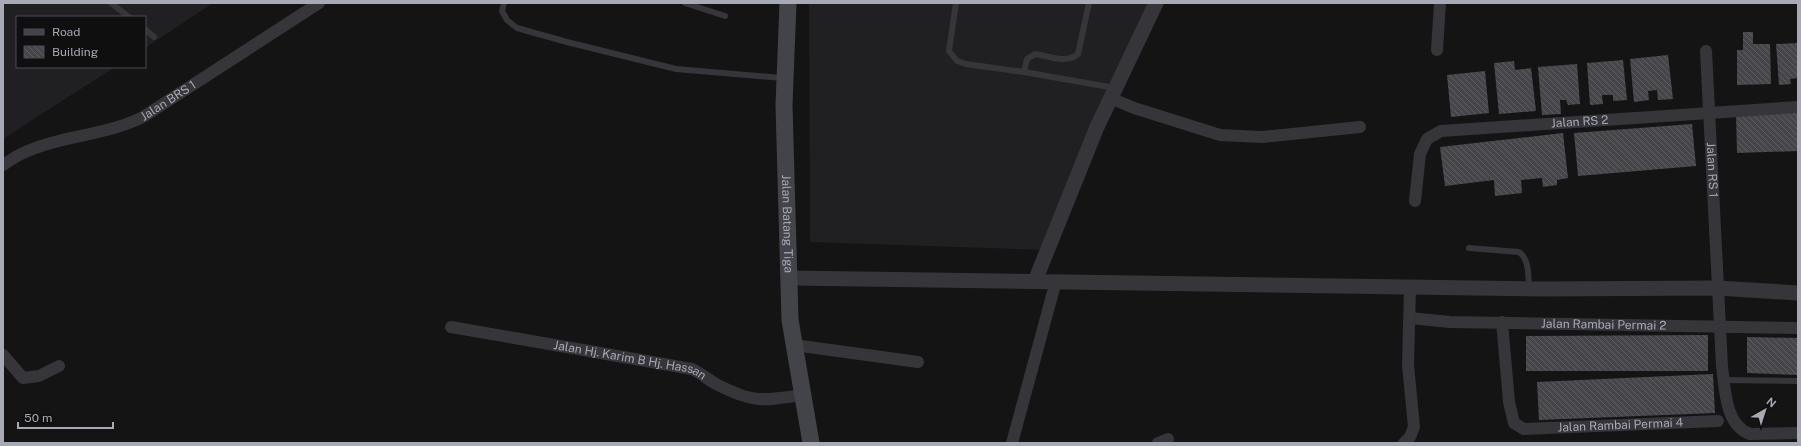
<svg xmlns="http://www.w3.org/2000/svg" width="1801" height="446" viewBox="0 0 1801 446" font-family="'Public Sans',sans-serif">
<defs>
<pattern id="building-back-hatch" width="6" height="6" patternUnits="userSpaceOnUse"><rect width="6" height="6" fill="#46464a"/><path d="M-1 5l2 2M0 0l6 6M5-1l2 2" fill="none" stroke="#5e5e62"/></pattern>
</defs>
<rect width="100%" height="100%" fill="#141415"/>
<path fill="#202022" d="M3,3h210l-68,45v-31h-128v50h98l-112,72z
M809,3h346l-107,247 -238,-8z"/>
<path fill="url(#building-back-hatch)" d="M1743,32h10v12h17l1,40 -34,1v-35h6z
M1798,43v35l-8,1 1,5 -12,1 -3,-41z
M1668,55l5,44 -15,1 -1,-10 -9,1 1,9 -15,2 -4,-43z
M1623,60l4,40 -14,1v-6h-11l1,9 -13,1 -3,-42z
M1514,61l1,9 16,-2 5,43 -37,3 -5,-51z
M1577,64l3,40 -12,1 -2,-5h-6l1,14 -19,1 -4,-48z
M1485,71l4,42 -38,4 -4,-42z
M1798,112v39l-61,2 -1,-39z
M1692,124l4,42 -118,10 -4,-43z
M1563,133l5,45 -11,2v5l-14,2 -1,-9 -21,2 1,13 -27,3 -1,-16 -49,6 -5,-39z
M1708,335v36h-182v-35z
M1747,337l51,1v37l-51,-2z
M1713,374l2,39 -176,7 -2,-38z"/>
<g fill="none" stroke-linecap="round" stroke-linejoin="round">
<path stroke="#35353a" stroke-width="6" d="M111,3l18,14
M504,3l-2,8 5,9 10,8 50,14 109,27 107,9
M685,3l40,13
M956,3l-7,48 8,10 9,3 58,8 91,16
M145,29l9,8
M1024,72l3,-13 8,-5c13,2 32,10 43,0l11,-51
M1469,248l50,4c11,8 9,24 10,37
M1724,380l74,1"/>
<g stroke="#35353a" stroke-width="12">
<path d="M1437,50l3,-47"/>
<path id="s1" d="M1706,51l16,315c3,23 3,59 28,68l48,-1"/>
<path d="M1110,98l24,10 86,27 42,2 98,-10"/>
<path id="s2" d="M3,165c6,-4 12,-8 18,-11 39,-19 84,-18 122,-37l176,-114"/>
<path id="s3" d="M1415,201l5,-47 7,-15 14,-8 357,-24"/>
<path id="s4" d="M1410,318l40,4 348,6"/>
<path id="s5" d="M1502,322l7,80 5,21 10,6 194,-8"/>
<path id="s6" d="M451,327l241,42c9,4 15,10 24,15 37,19 45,17 86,11"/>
<path d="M794,345l124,17"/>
<path d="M3,355l20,23 16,-2 20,-10"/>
<path d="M1012,443l44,-162"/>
<path d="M1158,443l10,-4"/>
<path d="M1404,443l6,-6 4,-10 -6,-62 2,-77"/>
</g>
<path stroke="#35353a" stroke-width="15" d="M790,278l753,11 174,-1 81,5
M1035,281l62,-154 59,-124"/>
<path stroke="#434449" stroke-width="17" id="s7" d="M788,3l-4,102 6,215 21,123"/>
</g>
<g text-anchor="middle" stroke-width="4" stroke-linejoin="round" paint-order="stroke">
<g font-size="12" fill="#a7aab4" stroke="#0f0f10">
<text dy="4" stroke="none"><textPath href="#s2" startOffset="179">Jalan BRS 1</textPath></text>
<text dy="4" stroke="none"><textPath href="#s3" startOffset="219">Jalan RS 2</textPath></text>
<text dy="4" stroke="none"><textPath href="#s1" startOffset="119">Jalan RS 1</textPath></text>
<text dy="4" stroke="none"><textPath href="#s7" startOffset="221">Jalan Batang Tiga</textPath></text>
<text dy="4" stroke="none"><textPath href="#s4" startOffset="194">Jalan Rambai Permai 2</textPath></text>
<text dy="4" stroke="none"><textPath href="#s6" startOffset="182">Jalan Hj. Karim B Hj. Hassan</textPath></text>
<text dy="4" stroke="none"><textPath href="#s5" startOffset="210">Jalan Rambai Permai 4</textPath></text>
</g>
</g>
<rect width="1801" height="446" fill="none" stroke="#a7aab4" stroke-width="8"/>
<rect x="16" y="16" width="130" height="52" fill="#0f0f10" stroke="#4c4d52"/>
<rect x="24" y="29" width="20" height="6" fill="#434449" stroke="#4c4d52"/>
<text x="52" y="36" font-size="12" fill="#a7aab4">Road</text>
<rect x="24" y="46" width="20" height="12" fill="url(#building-back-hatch)" stroke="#4c4d52"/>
<text x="52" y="56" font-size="12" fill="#a7aab4">Building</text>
<g transform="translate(1765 410) rotate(39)" stroke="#0f0f10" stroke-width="3" paint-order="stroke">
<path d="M0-3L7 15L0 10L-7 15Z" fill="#a7aab4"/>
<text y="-6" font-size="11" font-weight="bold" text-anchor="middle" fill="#a7aab4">N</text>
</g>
<path d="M18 422v6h95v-6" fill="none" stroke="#a7aab4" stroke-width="2"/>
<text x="24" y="422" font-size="12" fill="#a7aab4" stroke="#0f0f10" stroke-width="3" paint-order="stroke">50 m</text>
</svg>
